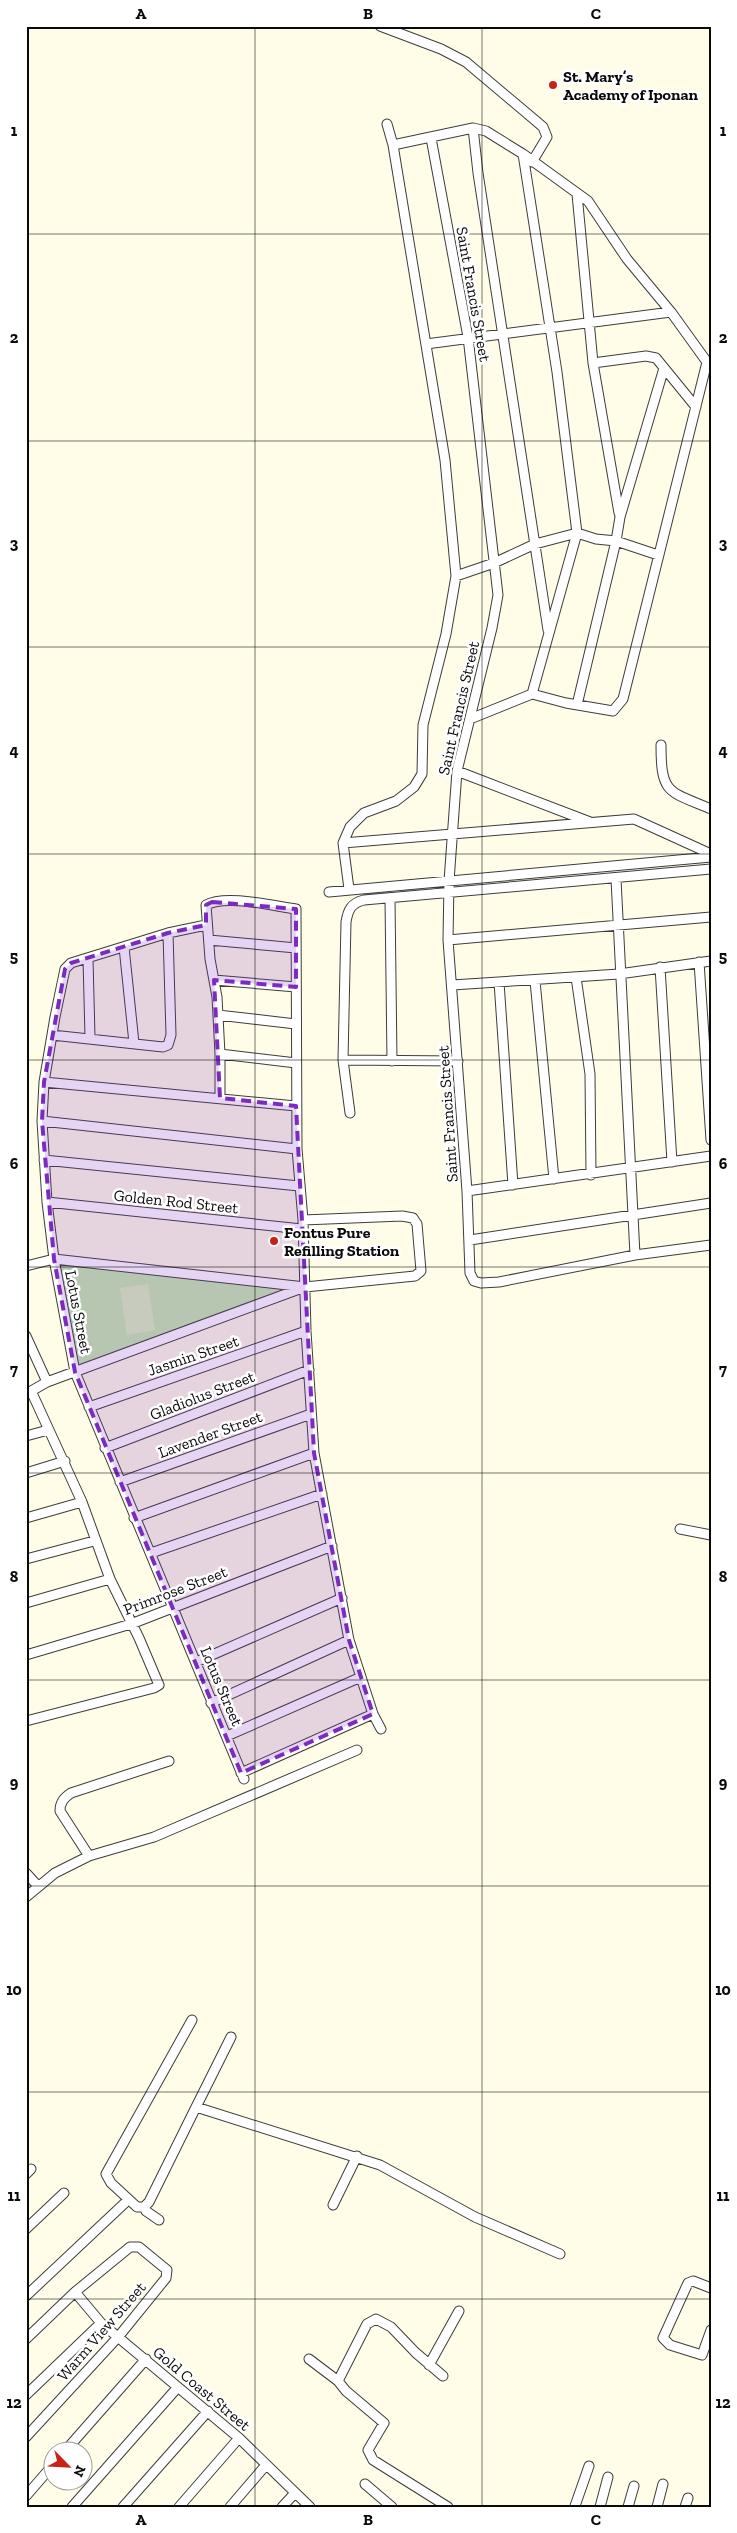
<svg xmlns="http://www.w3.org/2000/svg" width="737" height="2533" viewBox="0 0 737 2533" font-family="'Zilla Slab',serif">
<rect width="100%" height="100%" fill="#fffde7"/>
<path fill="#c5edad" d="M60,1263l225,25 -207,79z"/>
<path fill="#daf3bf" d="M148,1284l7,46 -28,5 -7,-47z"/>
<g fill="none" stroke-linecap="round" stroke-linejoin="round">
<defs>
<path id="minor" d="M380,26l61,23 25,13 70,59 7,6 4,10 -15,25
M473,128l5,45 70,457
M431,138l37,199 30,258 -6,33 -35,143 -8,110 -1,59 19,251 3,82 4,8 7,2 18,-1 136,-27 76,-10
M393,145l80,-17 13,3 37,23 65,47 39,58 44,53 36,50 -84,337 -10,12 -47,-8 -34,-9
M577,194l16,169 26,150
M426,344l245,-32
M593,363l53,-7 10,2 40,49
M456,576l38,-13 41,-19 42,-11 19,6 20,2 42,14
M577,705l39,-164 4,-24 44,-149
M470,719l62,-25 45,-161 -20,-161 -34,-218
M661,745c0,49 7,46 50,64
M457,771l133,51
M343,843l291,-24 77,35
M616,879l19,376
M349,889l-6,-46 7,-16 14,-14 32,-12 18,-14 8,-13 1,-49 23,-91 10,-58 -11,-116 -52,-315 -6,-21
M329,892l382,-35
M390,899l2,162
M206,925l-38,8 -97,30 -6,6 -10,48 -11,65 -2,39 5,81 7,57 21,113 169,407
M209,940l87,8
M448,940l263,-23
M124,947l10,96
M88,959l2,78
M699,962l12,178
M660,967l12,195
M576,977l14,97 1,101
M214,980l82,7
M535,981l19,198
M499,982l14,203
M452,985l167,-11 92,-13
M218,1015l78,9
M52,1035l111,12 5,-2 3,-10 -3,-102
M220,1054l76,9
M343,1060l115,1
M44,1082l252,24
M220,1098v-44l-3,-57 -7,-38 -4,-54c20,-11 67,1 90,4l1,240 6,71 3,111 8,122 35,187 24,74 8,15
M350,1113l-7,-53 3,-138c2,-12 5,-19 18,-22l347,-31
M42,1121l255,28
M44,1160l255,26
M467,1191l244,-35
M47,1202l255,27
M470,1240l241,-37
M26,1266l28,-7 251,28 110,-11 6,-5 -4,-47 -4,-6 -11,-2 -99,4
M26,1336l21,46
M26,1394l21,-12 255,-94
M89,1407l217,-76
M26,1436l22,-6
M105,1448l204,-78
M26,1473l39,-12
M120,1482l191,-68
M26,1518l56,-16
M134,1518l180,-65
M680,1529l31,6
M151,1553l171,-59
M26,1559l68,-18
M26,1603l84,-24
M26,1655l105,-31 201,-78
M196,1662l146,-64
M211,1703l138,-63
M26,1721l128,-33 5,-3 -20,-47 -29,-59 -28,-77 -50,-109
M227,1736l134,-59
M241,1773l132,-59
M89,1856l-29,-45c0,-9 4,-13 11,-18l98,-32
M26,1873l12,13
M26,1897l29,-24 34,-17 65,-19 203,-87
M192,2020l-86,154 5,9 26,24h7l5,-5 47,-95 184,58 95,52 85,37
M196,2107l35,-70
M26,2174l5,-5
M333,2205l24,-49
M144,2207l2,4 13,9
M26,2229l38,-36
M711,2288l-18,-7 -5,2 -25,55 7,7 32,10 9,-25
M75,2292l26,31 138,115 71,69
M26,2296l102,-96
M26,2339l49,-47 55,-45h9l28,23 -1,8 -47,58 -93,101
M309,2359l29,22
M429,2365l30,-54
M443,2376l-27,-23 -25,-26 -15,-8 -9,5 -29,57 8,10 38,32 -16,27 5,10 75,47
M26,2395l75,-72
M66,2450l80,-91
M365,2484l27,23
M26,2496l26,-30
M575,2506l14,-40
M72,2507l106,-120
M123,2507l85,-96
M179,2507l60,-69
M230,2507l36,-42
M282,2507l13,-14
M600,2507l8,-30
M628,2507l6,-21
M657,2507l6,-23
M685,2507l3,-9"/>
</defs>
<use href="#minor" stroke="#3d3d3d" stroke-width="11"/>
<use href="#minor" stroke="#fff" stroke-width="9"/>
</g>
<path fill="#7b2cbf" fill-opacity="0.2" stroke="#7b2cbf" stroke-width="4" stroke-dasharray="10 6" stroke-linejoin="round" d="M212,902l84,7v78l-82,-7 6,118 76,8 18,347 35,187 24,74 -132,59 -166,-401 -21,-113 -12,-138 2,-39 21,-113 6,-6 97,-30 38,-8v-20z"/>
<path fill="none" stroke="#0a0a0a" stroke-width="1" stroke-opacity="0.55" d="M255,26v2481M482,26v2481M26,234h685M26,441h685M26,647h685M26,854h685M26,1060h685M26,1267h685M26,1473h685M26,1680h685M26,1886h685M26,2092h685M26,2299h685"/>
<g fill="#c72415" stroke="#fff" stroke-width="2">
<circle cx="553" cy="85" r="5"/>
<circle cx="274" cy="1241" r="5"/>
</g>
<g text-anchor="middle" stroke-width="5" stroke-linejoin="round" paint-order="stroke">
<g font-size="16" font-weight="bold" fill="#0a0a0a" stroke="#fff" text-anchor="start">
<text x="563" y="82">St. Mary’s<tspan x="563" dy="18">Academy of Iponan</tspan></text>
<text x="284" y="1238">Fontus Pure<tspan x="284" dy="18">Refilling Station</tspan></text>
</g>
<g font-size="16" fill="#0a0a0a" stroke="#fff">
<text transform="translate(474 294) rotate(80)" y="6">Saint Francis Street</text>
<text transform="translate(458 708) rotate(-77)" y="6">Saint Francis Street</text>
<text transform="translate(447 1114) rotate(-94)" y="6">Saint Francis Street</text>
<text transform="translate(176 1201) rotate(6)" y="6">Golden Rod Street</text>
<text transform="translate(79 1312) rotate(79)" y="6">Lotus Street</text>
<text transform="translate(193 1355) rotate(-19)" y="6">Jasmin Street</text>
<text transform="translate(202 1395) rotate(-21)" y="6">Gladiolus Street</text>
<text transform="translate(210 1434) rotate(-20)" y="6">Lavender Street</text>
<text transform="translate(175 1590) rotate(-21)" y="6">Primrose Street</text>
<text transform="translate(222 1686) rotate(67)" y="6">Lotus Street</text>
<text transform="translate(101 2331) rotate(-49)" y="6">Warm View Street</text>
<text transform="translate(202 2388) rotate(40)" y="6">Gold Coast Street</text>
</g>
</g>
<rect width="737" height="2533" fill="none" stroke="#ffffff" stroke-width="55"/>
<g transform="translate(68 2466) rotate(114)"><circle r="24" fill="#ffffff" stroke="#9d9d9d"/>
<path d="M0-4L9 19L0 12L-9 19Z" fill="#c72415"/>
<text y="-8" font-size="14" font-weight="bold" text-anchor="middle" fill="#0a0a0a">N</text>
</g>
<rect x="28" y="28" width="682" height="2478" fill="none" stroke="#0a0a0a" stroke-width="2"/>
<g font-size="16" text-anchor="middle" font-weight="bold" fill="#0a0a0a">
<text x="141" y="19">A</text>
<text x="368" y="19">B</text>
<text x="596" y="19">C</text>
<text x="14" y="136">1</text>
<text x="723" y="136">1</text>
<text x="14" y="343">2</text>
<text x="723" y="343">2</text>
<text x="14" y="549">3</text>
<text x="723" y="549">3</text>
<text x="14" y="756">4</text>
<text x="723" y="756">4</text>
<text x="14" y="962">5</text>
<text x="723" y="962">5</text>
<text x="14" y="1169">6</text>
<text x="723" y="1169">6</text>
<text x="14" y="1375">7</text>
<text x="723" y="1375">7</text>
<text x="14" y="1582">8</text>
<text x="723" y="1582">8</text>
<text x="14" y="1788">9</text>
<text x="723" y="1788">9</text>
<text x="14" y="1995">10</text>
<text x="723" y="1995">10</text>
<text x="14" y="2201">11</text>
<text x="723" y="2201">11</text>
<text x="14" y="2408">12</text>
<text x="723" y="2408">12</text>
<text x="141" y="2525">A</text>
<text x="368" y="2525">B</text>
<text x="596" y="2525">C</text>
</g>
</svg>
